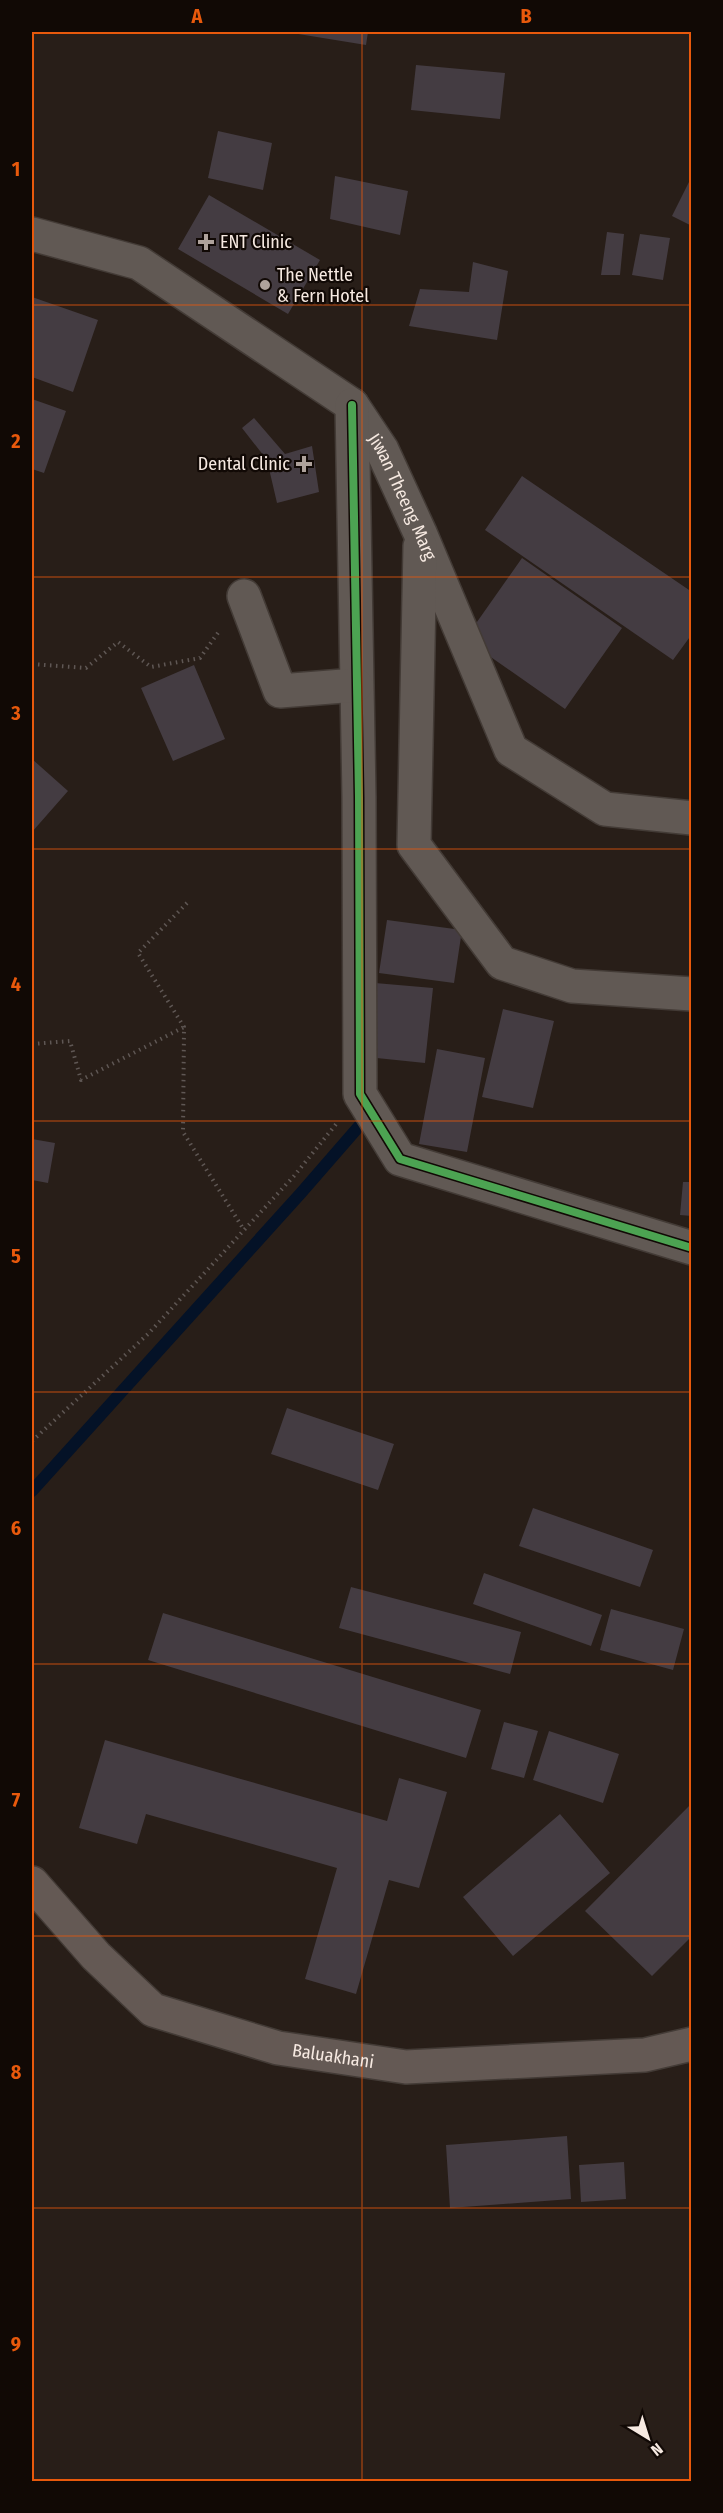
<svg xmlns="http://www.w3.org/2000/svg" width="723" height="2513" viewBox="0 0 723 2513" font-family="'Fira Sans Condensed',sans-serif">
<rect width="100%" height="100%" fill="#281e18"/>
<g fill="none" stroke-linecap="round" stroke-linejoin="round">
<path stroke="#041227" stroke-width="12" d="M32,1491l269,-298 60,-69"/>
</g>
<path fill="#443c42" d="M286,32h82l-2,13z
M416,65l89,8 -5,46 -89,-9z
M218,131l54,12 -9,47 -55,-12z
M335,176l73,15 -8,44 -70,-16z
M692,176v50l-20,-10z
M209,195l111,65 -32,54 -110,-65z
M607,232l17,2 -4,41h-19z
M640,234l30,4 -7,42 -31,-5z
M473,262l35,9 -11,69 -88,-14 11,-37 49,3z
M32,297l66,23 -25,72 -41,-15z
M32,399l34,12 -22,62 -12,-4z
M254,418l31,36 27,-8 7,46 -42,11 -10,-43 -25,-32z
M522,476l170,116v42l-19,26 -188,-130z
M522,558l100,70 -57,81 -100,-70z
M194,665l31,74 -52,22 -32,-73z
M32,759l36,32 -36,41z
M387,920l75,10 -8,53 -75,-10z
M375,983l58,5 -8,75 -58,-6z
M503,1009l51,12 -21,87 -51,-11z
M437,1049l48,9 -18,94 -48,-8z
M32,1139l23,4 -7,40 -16,-3z
M683,1182h9v34l-12,-1z
M287,1408l107,36 -16,46 -107,-36z
M533,1508l120,42 -13,37 -121,-41z
M484,1573l118,42 -11,31 -118,-42z
M351,1587l170,45 -11,42 -171,-46z
M611,1609l73,20 -11,41 -73,-20z
M163,1613l318,97 -15,48 -318,-98z
M504,1722l34,9 -14,47 -33,-9z
M549,1731l70,23 -16,49 -70,-23z
M105,1740l282,81 12,-43 48,14 -28,96 -30,-8 -33,114 -51,-15 32,-111 -191,-54 -9,30 -58,-16z
M692,1803v133l-40,40 -67,-65z
M560,1814l50,59 -97,83 -50,-59z
M567,2136l4,63 -121,9 -4,-63z
M624,2162l2,37 -45,3 -2,-37z"/>
<g fill="none" stroke-linecap="round" stroke-linejoin="round">
<defs>
<g id="minor">
<path id="s1" d="M32,234l107,29 213,142 30,45 38,83 91,217 94,59 87,9"/>
<path d="M352,405l7,392 1,297 40,65 292,89"/>
<path d="M420,546l-6,299 88,118 70,23 120,8"/>
<path d="M244,596l36,95 76,-6"/>
</g>
<g id="major">
<path id="s2" d="M32,1883l64,73 57,54 125,38 128,19 239,-12 47,-11"/>
</g>
</defs>
<use href="#minor" stroke="#433b36" stroke-width="36"/>
<use href="#major" stroke="#433b36" stroke-width="36"/>
<path stroke="#5f5754" stroke-width="4" stroke-dasharray="1.5 4.5" stroke-linecap="butt" d="M32,664l54,4 32,-26 33,25 49,-9 20,-28
M187,903l-49,50 46,74 -1,105 61,98
M32,1044l38,-3 11,39 103,-53
M32,1441l116,-107 146,-158 43,-53"/>
<use href="#minor" stroke="#615954" stroke-width="33"/>
<use href="#major" stroke="#645954" stroke-width="33"/>
<defs>
<path id="cycleway" d="M352,405l7,392 1,297 40,65 292,89"/>
</defs>
<use href="#cycleway" stroke="#110905" stroke-width="11"/>
<use href="#cycleway" stroke="#4ca352" stroke-width="8"/>
</g>
<path fill="none" stroke="#e8590c" stroke-width="1.5" stroke-opacity="0.55" d="M362,32v2450M32,305h660M32,577h660M32,849h660M32,1121h660M32,1392h660M32,1664h660M32,1936h660M32,2208h660"/>
<g fill="#aea29b" stroke="#110905" stroke-width="2">
<path d="M203 233h6v6h6v6h-6v6h-6v-6h-6v-6h6z"/>
<circle cx="265" cy="285" r="6"/>
<path d="M301 455h6v6h6v6h-6v6h-6v-6h-6v-6h6z"/>
</g>
<g text-anchor="middle" stroke-width="4.5" stroke-linejoin="round" paint-order="stroke">
<g font-size="18" fill="#f6e9e1" stroke="#110905" text-anchor="start">
<text x="220" y="248">ENT Clinic</text>
<text x="277" y="281">The Nettle<tspan x="277" dy="21">&amp; Fern Hotel</tspan></text>
<text x="290" y="470" text-anchor="end">Dental Clinic</text>
</g>
<g font-size="18" fill="#f6e9e1" stroke="#110905">
<text dy="6" stroke="none"><textPath href="#s1" startOffset="472">Jiwan Theeng Marg</textPath></text>
<text dy="6" stroke="none"><textPath href="#s2" startOffset="362">Baluakhani</textPath></text>
</g>
</g>
<rect width="723" height="2513" fill="none" stroke="#110905" stroke-width="66"/>
<g transform="translate(648 2438) rotate(142)" stroke="#110905" stroke-width="4.5" paint-order="stroke">
<path d="M0-4.5L10 22L0 15L-10 22Z" fill="#f6e9e1"/>
<text y="-9" font-size="16" font-weight="bold" text-anchor="middle" fill="#f6e9e1">N</text>
</g>
<rect x="33" y="33" width="657" height="2447" fill="none" stroke="#e8590c" stroke-width="2"/>
<g font-size="20" text-anchor="middle" font-weight="bold" fill="#e8590c">
<text x="197" y="23">A</text>
<text x="526" y="23">B</text>
<text x="16" y="176">1</text>
<text x="16" y="448">2</text>
<text x="16" y="720">3</text>
<text x="16" y="991">4</text>
<text x="16" y="1263">5</text>
<text x="16" y="1535">6</text>
<text x="16" y="1807">7</text>
<text x="16" y="2079">8</text>
<text x="16" y="2351">9</text>
</g>
</svg>
